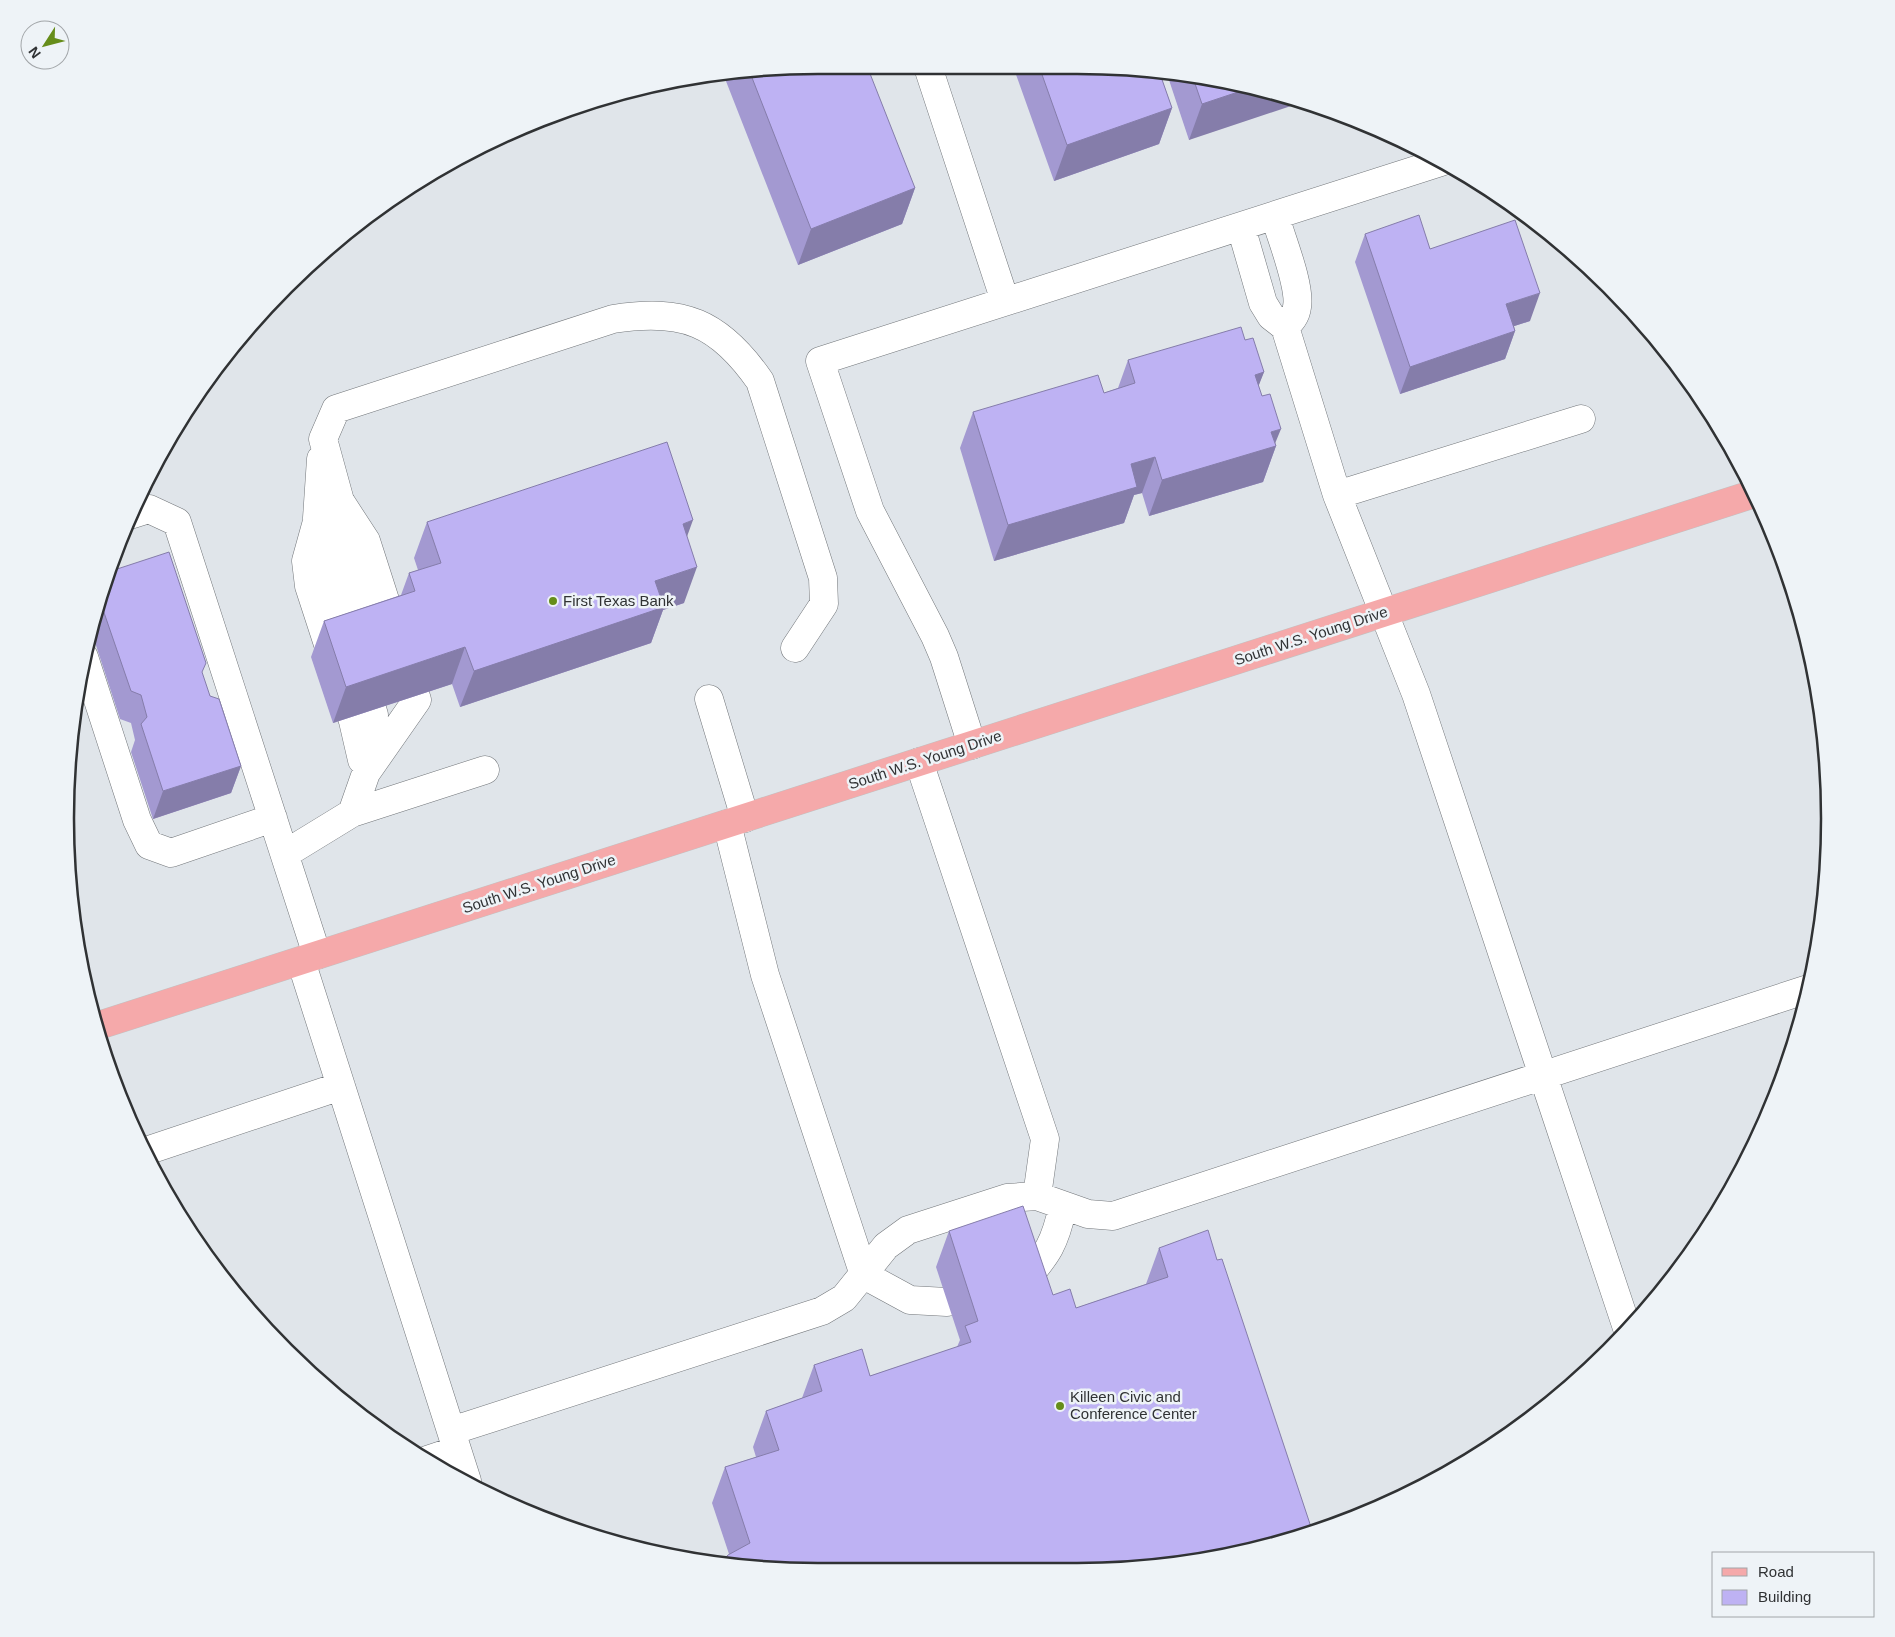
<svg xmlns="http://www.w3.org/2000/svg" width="1895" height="1637" viewBox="0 0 1895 1637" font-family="Arial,sans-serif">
<rect width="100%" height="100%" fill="#e0e5ea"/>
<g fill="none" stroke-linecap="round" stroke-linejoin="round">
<defs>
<path id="minor" d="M928,67l77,234
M1241,227l22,76 8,13 14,11c6,-6 11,-11 12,-20 4,-21 -16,-69 -22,-91
M1285,327l52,168 79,199 211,634
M321,459l-4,59 8,37 49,160 -7,52
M1337,495l244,-76
M342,513l8,49 26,80
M130,515l19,-6 28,13 140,433
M316,525l-10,36 3,25 44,135 9,39
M84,657l53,163 12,25 22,8 102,-35
M709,699l36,119
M972,745l-28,-88 -9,-21 -65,-125 -50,-150 621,-199
M919,762l126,377 -8,57
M352,813l14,-40 51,-73 -51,-159 -26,-40 -17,-62 13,-30 277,-90c70,-11 106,3 147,62l63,197 1,26 -29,44
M727,824l38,151 99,300 46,25 37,2
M285,854l67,-41 133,-43
M301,961l166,520
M146,1151l195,-65
M1023,1282c25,-28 32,-39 40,-76
M451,1431l371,-120 22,-13 42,-52 22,-16 99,-32 30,-2 51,18 25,2 695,-227
M427,1460l30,-10"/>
<path id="major" d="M97,1026l1656,-532"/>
</defs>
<use href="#minor" stroke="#72767a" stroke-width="29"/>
<use href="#major" stroke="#c1c2c2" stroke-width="29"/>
<use href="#minor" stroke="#fff" stroke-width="28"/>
<use href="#major" stroke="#f5a9aa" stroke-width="28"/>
</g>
<path fill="#a399d1" d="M818,65l97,123 -13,36 -104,41 -76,-194z
M1014,69l145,2 13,37 -13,36 -105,37z
M1166,71h9l97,20 -83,49z
M1365,234l165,87 -16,5 1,5 -10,28 -105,35 -45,-132z
M1245,340l19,32 -6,14 18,60 -13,36 -114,34 -7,-23 -8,2 -10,28 -130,38 -34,-113 13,-36 131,-19 14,-5 10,-28z
M427,522l260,13 -3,68 -21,7 -12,33 -191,64 -8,-23 -119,39 -22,-66 13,-36 77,-26 8,-22 9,-3 -4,-12z
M108,572l102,124 31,70 -10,27 -78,26 -22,-67 4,-12 -4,-17 -11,-4 -30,-92z
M949,1231l104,64 23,13 70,-24 13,-36 58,12 96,273 -584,21 -17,-51 13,-36 31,-10 -3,-10 13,-36 36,-13 12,-33 56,11 87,-29 3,-7 -24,-73z"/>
<path fill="#857daa" d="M1253,87l19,4 31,11 -114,38 13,-36z
M1172,108l-13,36 -105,37 13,-36z
M915,188l-13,36 -104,41 13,-36z
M1540,293l-10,28 -34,11 10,-28z
M1515,331l-10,28 -105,35 10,-27z
M1264,372l-14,36 5,-33z
M1281,429l-7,17h2l-13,36 -114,34 13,-36 109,-48z
M1155,457l-13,36 -8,2 -10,28 -130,38 14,-36 123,-61z
M693,520l-13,36 3,-32z
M697,567l-13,36 -21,7 -12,33 -191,64 14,-36 181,-90z
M465,647l-13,37 -119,39 13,-36z
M241,766l-10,27 -78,26 10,-28z"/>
<path fill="#beb2f3" stroke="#857daa" d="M818,65l49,1 48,122 -104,41 -62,-159z
M1040,69l119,2 13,37 -105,37z
M1192,75l61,12 -51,17z
M1419,215l11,34 85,-29 25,73 -34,11 9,27 -105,36 -45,-133z
M1241,327l4,13 8,-2 11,34 -9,3 7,21 8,-2 11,35 -10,3 5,14 -114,34 -7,-23 -24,7 6,23 -129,38 -35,-113 125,-37 6,18 31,-10 -7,-23z
M667,442l26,78 -10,4 14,43 -42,14 9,26 -190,64 -9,-24 -119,40 -22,-66 91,-30 -6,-18 32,-10 -14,-41z
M169,552l37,111 -4,9 8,24 9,3 22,67 -78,25 -22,-67 6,-7 -6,-22 -10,-4 -32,-93 9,-26z
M1023,1206l30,89 17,-6 6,19 92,-31 -9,-29 49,-18 9,30 5,-1 91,274 -89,24 -98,13 -308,2 -97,-10 7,-7 22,-12 -25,-76 54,-17 -13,-39 56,-20 -8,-26 48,-16 8,27 101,-34 -6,-16 13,-5 -29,-90z"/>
<g fill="#668d1a" stroke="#eef3f7" stroke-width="2">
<circle cx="553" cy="601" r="5"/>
<circle cx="1060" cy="1406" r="5"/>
</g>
<g text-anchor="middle" stroke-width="5" stroke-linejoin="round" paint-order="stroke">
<g font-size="15" fill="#303234" stroke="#eef3f7" text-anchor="start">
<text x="563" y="606">First Texas Bank</text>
<text x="1070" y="1402">Killeen Civic and<tspan x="1070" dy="17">Conference Center</tspan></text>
</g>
<g font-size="15" fill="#303234" stroke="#eef3f7">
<text transform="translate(1311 636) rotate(-18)" y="5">South W.S. Young Drive</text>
<text transform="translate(925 760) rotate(-18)" y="5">South W.S. Young Drive</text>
<text transform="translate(539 884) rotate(-18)" y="5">South W.S. Young Drive</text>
</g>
</g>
<path d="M0 0H1895V1637H0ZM818 74H1077A744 744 0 0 1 1821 818V819A744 744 0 0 1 1077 1563H818A744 744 0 0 1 74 819V818A744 744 0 0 1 818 74Z" fill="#eef3f7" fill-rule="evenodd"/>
<path fill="none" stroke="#303234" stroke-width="2.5" d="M818 74H1077A744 744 0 0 1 1821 818V819A744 744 0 0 1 1077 1563H818A744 744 0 0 1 74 819V818A744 744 0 0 1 818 74Z"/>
<rect x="1712" y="1552" width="162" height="65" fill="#eef3f7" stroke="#a2a6a9"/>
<rect x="1722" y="1568" width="25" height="8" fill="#f5a9aa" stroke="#a2a6a9"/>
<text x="1758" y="1577" font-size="15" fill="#303234">Road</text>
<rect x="1722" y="1590" width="25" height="15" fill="#beb2f3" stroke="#a2a6a9"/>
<text x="1758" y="1602" font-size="15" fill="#303234">Building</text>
<g transform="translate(45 45) rotate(234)"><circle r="24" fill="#eef3f7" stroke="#a2a6a9"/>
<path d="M0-4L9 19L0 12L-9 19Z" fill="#668d1a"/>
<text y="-8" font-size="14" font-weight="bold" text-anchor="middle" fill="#303234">N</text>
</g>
</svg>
